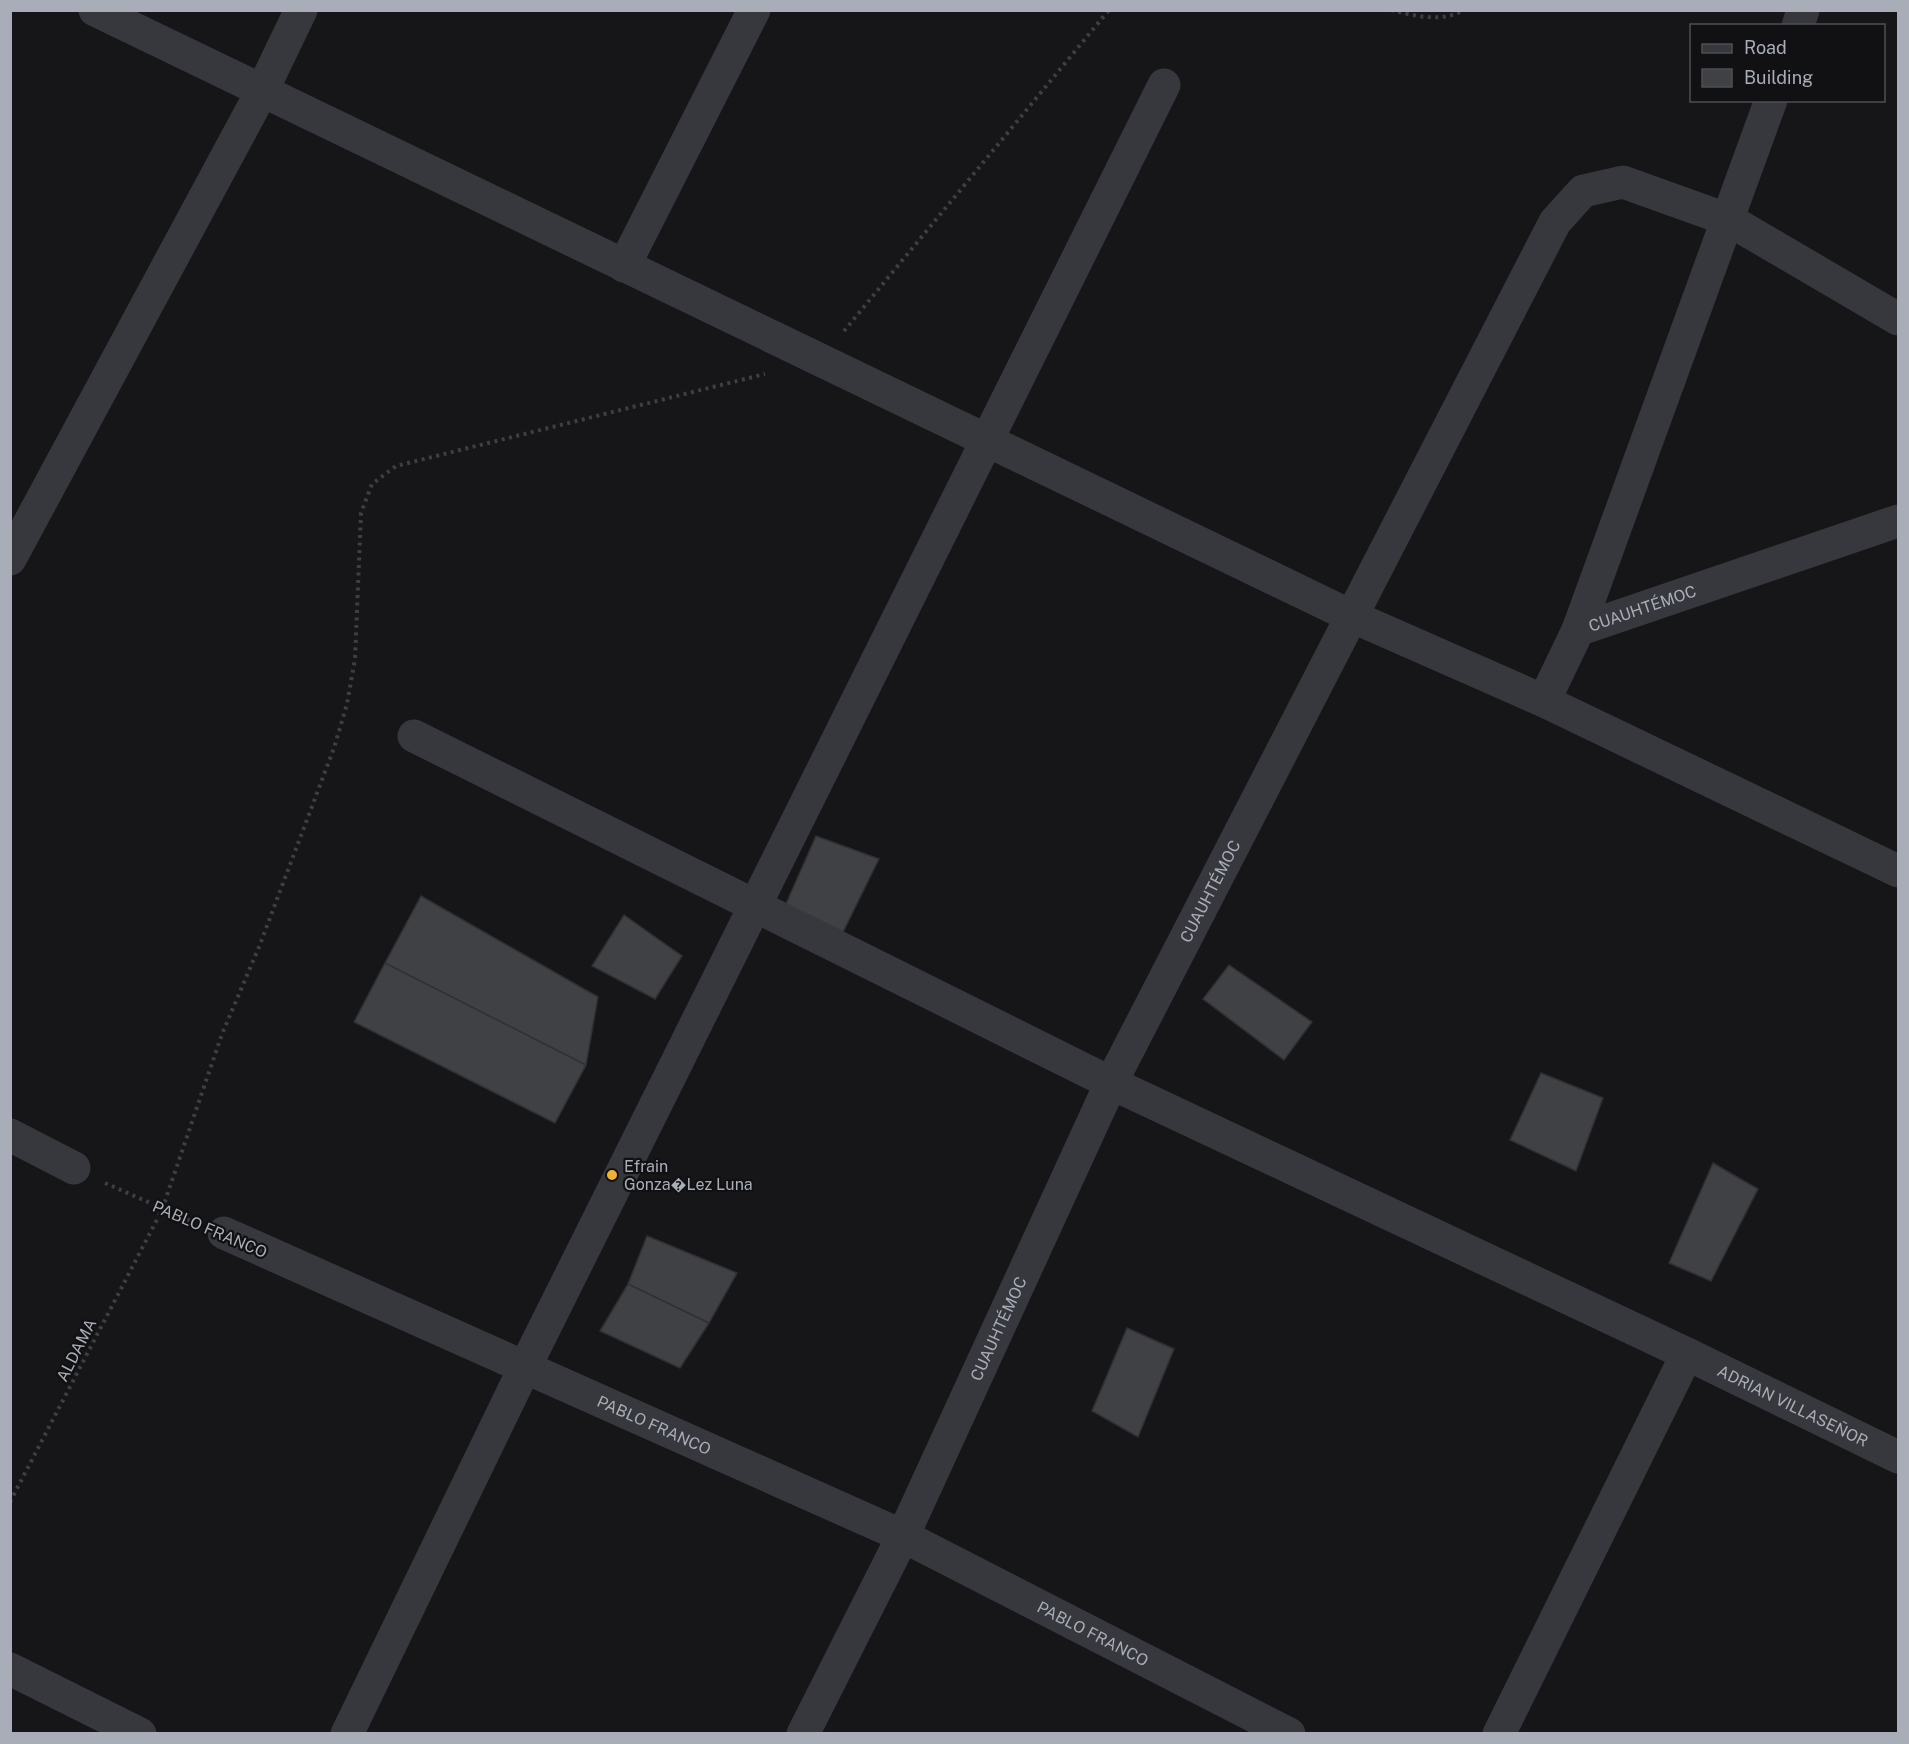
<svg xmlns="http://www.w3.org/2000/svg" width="1909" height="1744" viewBox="0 0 1909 1744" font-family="'Public Sans',sans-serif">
<rect width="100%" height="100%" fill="#161618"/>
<path fill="#404145" stroke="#303034" stroke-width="1.5" d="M816,836l63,23 -36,73 -58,-26z
M421,896l177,101 -12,68 -201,-102z
M624,915l58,41 -27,43 -63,-33z
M385,963l201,102 -31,58 -201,-101z
M1229,965l83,57 -28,38 -81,-61z
M1541,1073l62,25 -27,73 -66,-31z
M1713,1163l45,26 -47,92 -42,-18z
M647,1236l90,37 -28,50 -81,-39z
M628,1284l81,39 -29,45 -80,-37z
M1127,1328l47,21 -36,88 -46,-26z"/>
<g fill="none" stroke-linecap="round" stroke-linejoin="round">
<path stroke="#3d3f44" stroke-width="4" stroke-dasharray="3 4.5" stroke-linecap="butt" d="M1391,10c24,6 50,13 73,0
M844,331l265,-321
M105,1183l86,38
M10,1502l152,-292 60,-176 37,-87 75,-199 13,-44 8,-45 6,-146 11,-29 24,-18 369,-92"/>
<g stroke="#37383d" stroke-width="33">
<path id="s1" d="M95,10l1256,606 193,85 34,-71 320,-109"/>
<path d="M1798,26l5,-16"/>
<path d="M624,266l130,-256"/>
<path d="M10,559l252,-468 39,-81"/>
<path d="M1578,630l193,-530"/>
<path d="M1544,701l354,170"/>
<path id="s2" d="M414,736l697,347 576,271 211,103"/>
<path d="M10,1135l64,33"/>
<path id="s3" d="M224,1233l679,303 386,198"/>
<path d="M10,1669l130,65"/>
<path d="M347,1734l178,-367 639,-1282"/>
<path id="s4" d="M803,1734l100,-198 208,-453 444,-861 28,-31 40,-9 106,38 169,99"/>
<path d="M1499,1734l188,-380"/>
</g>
</g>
<circle fill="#f2b134" stroke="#111113" stroke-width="2" cx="612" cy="1175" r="6"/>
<g text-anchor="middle" stroke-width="4.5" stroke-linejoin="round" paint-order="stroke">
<g font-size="16" fill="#a8adb8" stroke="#111113">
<text dy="6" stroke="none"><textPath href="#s1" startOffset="1752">CUAUHTÉMOC</textPath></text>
<text dy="6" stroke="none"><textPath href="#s4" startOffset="936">CUAUHTÉMOC</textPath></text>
<text transform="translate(210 1229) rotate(23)" y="6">PABLO FRANCO</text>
<text dy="6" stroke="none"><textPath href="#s4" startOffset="450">CUAUHTÉMOC</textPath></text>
<text transform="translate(76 1350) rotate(-63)" y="6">ALDAMA</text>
<text dy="6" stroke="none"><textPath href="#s2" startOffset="1533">ADRIAN VILLASEÑOR</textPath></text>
<text dy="6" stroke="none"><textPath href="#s3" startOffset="471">PABLO FRANCO</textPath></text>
<text dy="6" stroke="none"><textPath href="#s3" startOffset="957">PABLO FRANCO</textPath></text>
</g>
<g font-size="16" fill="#a8adb8" stroke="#111113" text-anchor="start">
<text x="624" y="1172">Efrain<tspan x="624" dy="18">Gonza�Lez Luna</tspan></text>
</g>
</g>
<rect width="1909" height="1744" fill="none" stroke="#a8adb8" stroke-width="24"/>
<rect x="1690" y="24" width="195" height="78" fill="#111113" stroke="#4d4f55" stroke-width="1.5"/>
<rect x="1702" y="44" width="30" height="9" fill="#37383d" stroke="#4d4f55" stroke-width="1.5"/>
<text x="1744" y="54" font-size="18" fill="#a8adb8">Road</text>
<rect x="1702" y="69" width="30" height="18" fill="#404145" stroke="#4d4f55" stroke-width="1.5"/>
<text x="1744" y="84" font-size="18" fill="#a8adb8">Building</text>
</svg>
